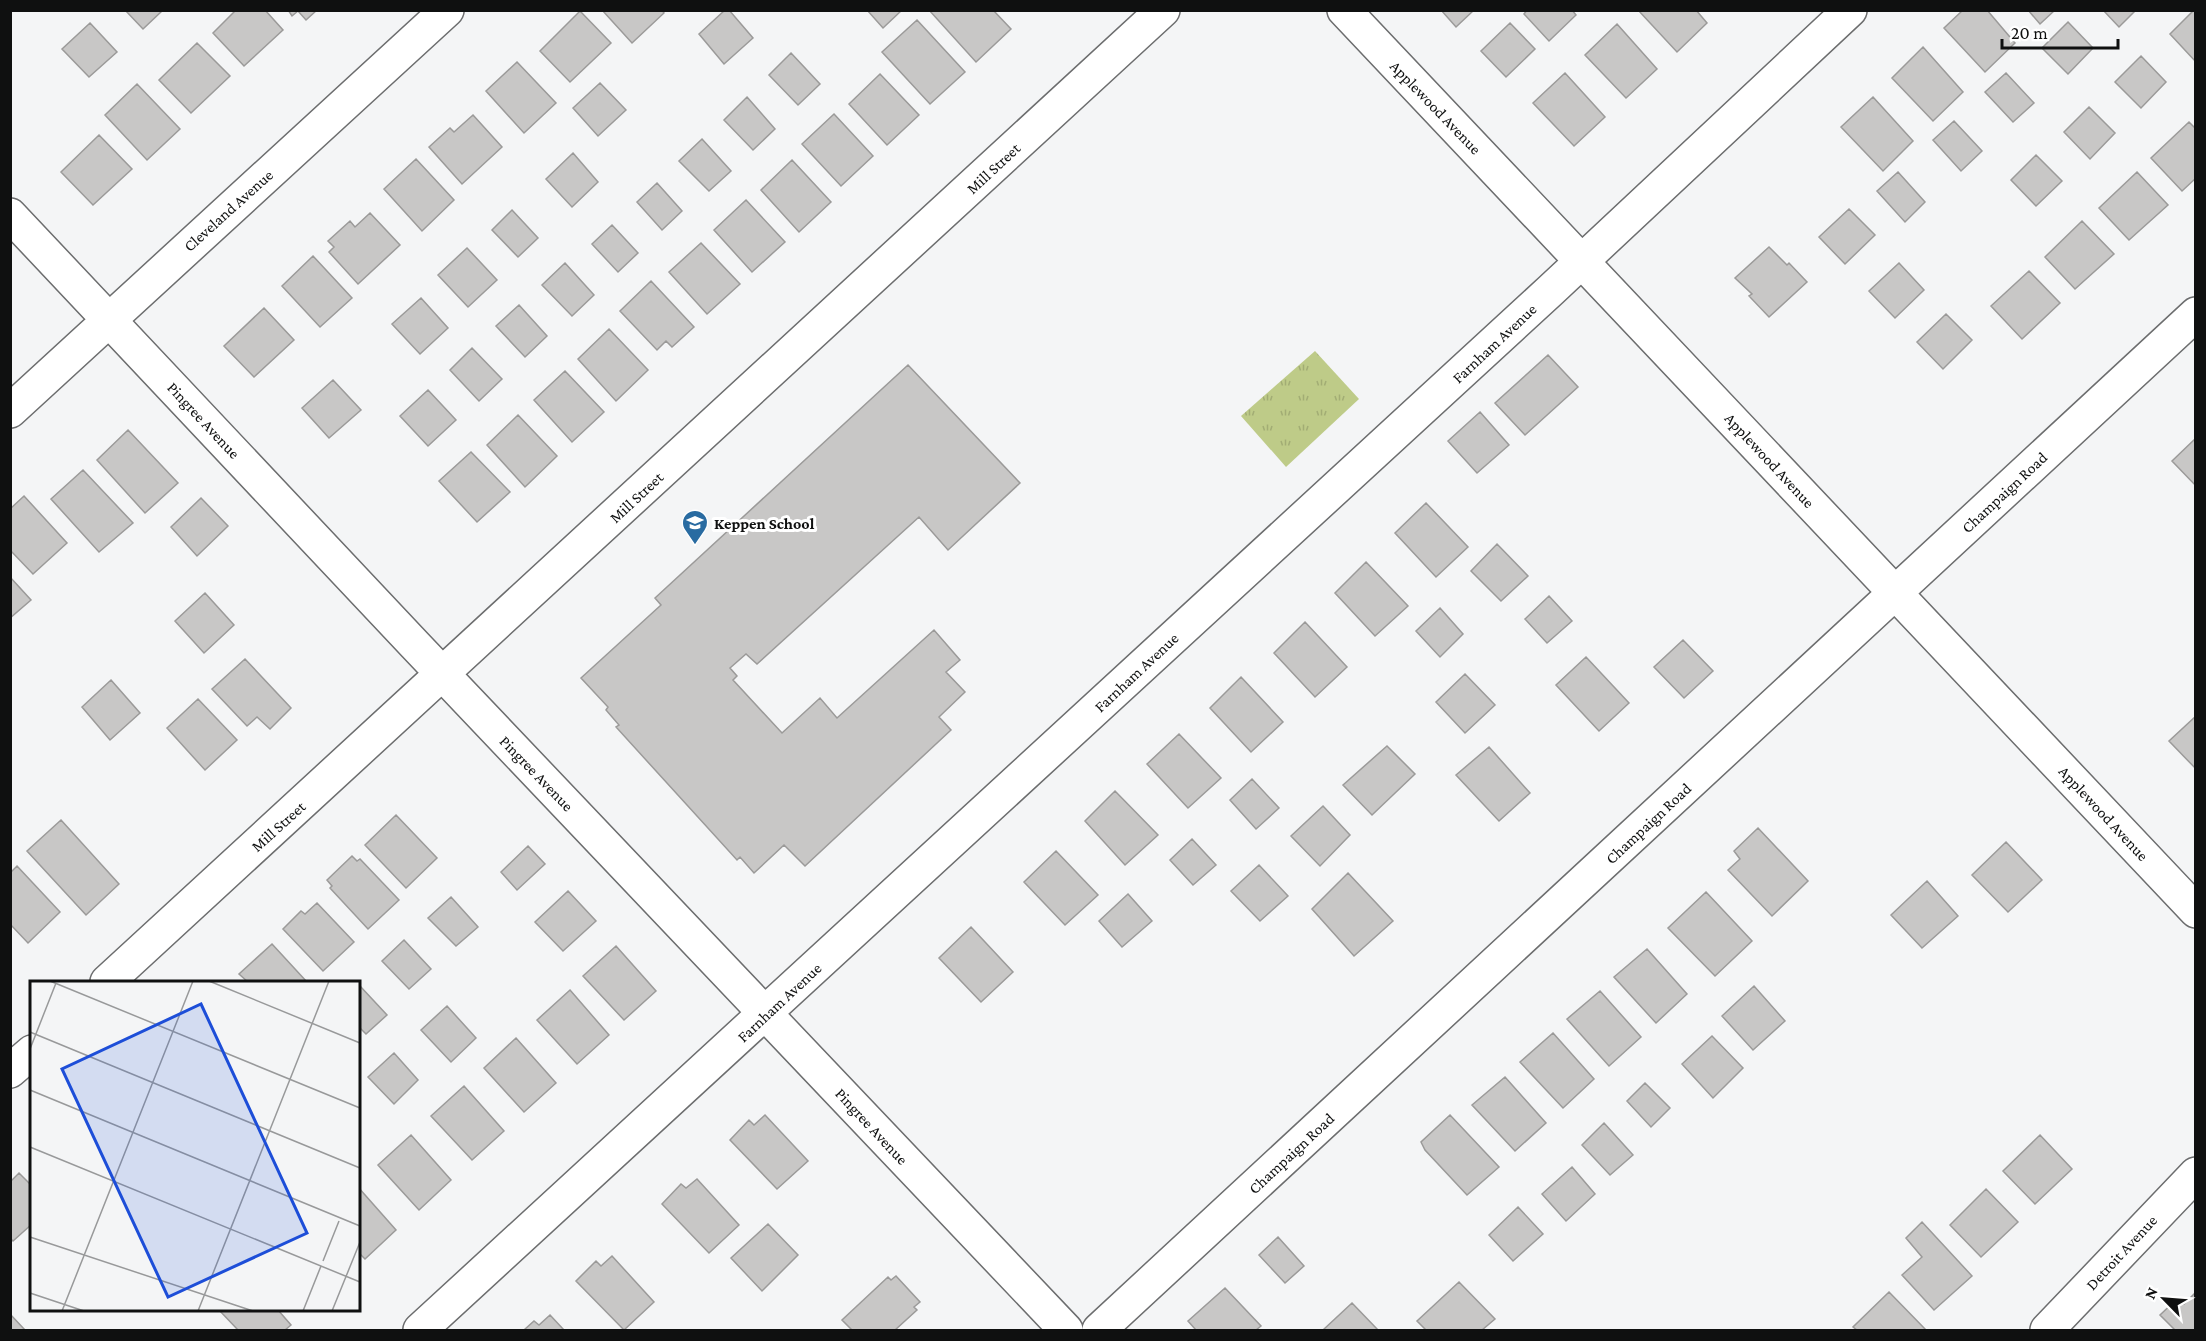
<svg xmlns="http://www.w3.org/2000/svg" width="2206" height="1341" viewBox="0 0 2206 1341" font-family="'Crimson Pro',serif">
<defs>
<pattern id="grass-tufts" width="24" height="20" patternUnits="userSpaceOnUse" patternTransform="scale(1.5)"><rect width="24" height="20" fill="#becb88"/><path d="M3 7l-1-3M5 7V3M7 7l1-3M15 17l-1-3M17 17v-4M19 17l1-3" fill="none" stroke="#a2ad74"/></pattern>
</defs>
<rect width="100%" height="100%" fill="#f4f5f6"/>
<path fill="url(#grass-tufts)" d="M1315,351l44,48 -73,68 -45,-51z"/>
<path fill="#c8c7c6" stroke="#9b9a99" stroke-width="1.5" d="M125,10h38l-20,19z
M236,10h29l18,20 -39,36 -31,-33z
M288,10h29l-11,10 -8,-9 -6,5z
M602,10h60l2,3 -32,30z
M725,10h4l24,28 -29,26 -25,-30z
M867,10h35l-19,18z
M929,10h64l18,19 -35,33z
M1441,10h33l-18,17z
M1527,10h45l4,5 -27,26 -25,-27z
M1638,10h58l11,13 -30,29z
M1963,10h24l28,33 -30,29 -41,-44z
M2028,10h27l-15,14z
M2103,10h33l-17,17z
M2194,10h2l-1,51 -25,-27z
M580,11l31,32 -41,39 -30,-31z
M917,20l48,52 -35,32 -48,-52z
M2068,22l25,26 -25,26 -26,-26z
M90,23l27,29 -28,25 -27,-28z
M1510,23l25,26 -29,28 -25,-26z
M1617,24l40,45 -31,29 -41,-43z
M197,43l33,33 -39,37 -32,-33z
M1923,47l40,45 -30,29 -41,-43z
M791,53l29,31 -22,21 -29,-30z
M2141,56l25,26 -25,26 -26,-26z
M517,62l39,41 -32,30 -38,-42z
M1565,73l40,44 -31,29 -41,-43z
M2006,73l28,30 -21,19 -28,-30z
M880,74l39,41 -32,30 -38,-41z
M600,83l26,27 -28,26 -25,-28z
M137,84l43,45 -33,31 -42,-45z
M747,97l28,32 -22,21 -29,-30z
M1873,97l40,44 -30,30 -42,-44z
M2089,107l26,26 -25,26 -26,-27z
M834,114l39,42 -32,30 -39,-42z
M473,115l29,32 -40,37 -33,-37 21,-19 4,4z
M1954,121l28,30 -21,20 -28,-31z
M2189,122l7,7v49l-14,13 -31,-33z
M99,135l33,34 -39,36 -32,-33z
M702,139l29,32 -22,20 -30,-30z
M573,153l25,29 -26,25 -26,-28z
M2036,155l26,26 -26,25 -25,-26z
M416,159l38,41 -32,31 -38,-42z
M792,160l39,42 -32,30 -38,-42z
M1898,172l27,30 -20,20 -28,-31z
M2137,172l31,33 -39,35 -30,-32z
M657,183l25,28 -20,19 -25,-28z
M746,200l39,42 -33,30 -38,-42z
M1849,209l26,26 -30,29 -26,-27z
M512,210l26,28 -20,19 -26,-27z
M370,213l30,32 -42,39 -29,-32 5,-5 -6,-6 22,-20 5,6z
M2082,221l32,33 -39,35 -30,-32z
M612,225l26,28 -20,19 -26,-28z
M701,243l39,41 -33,30 -38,-42z
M1769,247l18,18 2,-2 18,19 -38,35 -20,-21 3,-2 -17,-16z
M467,248l30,32 -29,27 -30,-32z
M313,256l39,42 -32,29 -38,-41z
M565,263l29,32 -22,21 -30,-31z
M1899,263l25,27 -29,28 -26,-27z
M2029,271l31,32 -38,36 -31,-33z
M651,281l43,46 -22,20 -6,-6 -9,9 -37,-39z
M421,298l27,30 -28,26 -28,-30z
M519,305l28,31 -22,21 -29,-31z
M264,308l30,32 -40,37 -30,-31z
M1946,314l26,26 -29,29 -26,-27z
M609,329l39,41 -32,31 -38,-42z
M472,348l30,31 -23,22 -29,-31z
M1548,355l30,32 -53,48 -30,-32z
M908,365l112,118 -72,67 -29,-33 -162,147 -11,-10 -16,14 7,8 -4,4 49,53 38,-35 17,20 97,-88 26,30 -14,12 19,20 -26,25 12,13 -146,136 -21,-21 -30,28 -14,-16 -3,3 -121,-133 3,-2 -13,-15 2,-3 -27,-29 80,-73 -6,-7z
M565,371l39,41 -32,30 -38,-42z
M333,380l28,30 -32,28 -27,-30z
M428,390l28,30 -28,26 -28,-30z
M1480,412l29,33 -32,28 -29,-32z
M518,415l39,41 -32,31 -38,-42z
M128,430l50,53 -33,30 -48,-53z
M2196,438v48l-24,-25z
M471,452l39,40 -33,30 -38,-41z
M83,470l50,53 -34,29 -48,-53z
M24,496l43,47 -34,31 -23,-24v-41z
M201,498l27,28 -31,30 -26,-29z
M1426,503l42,44 -32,30 -41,-44z
M1497,544l31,32 -27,25 -30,-30z
M1366,562l42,44 -33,30 -40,-43z
M10,577l21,23 -21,18z
M205,593l29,32 -30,28 -29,-32z
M1549,596l23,25 -25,22 -22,-24z
M1440,608l23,26 -23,23 -24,-26z
M1305,622l42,45 -32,30 -41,-44z
M1683,640l30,31 -29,27 -30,-31z
M1586,657l43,46 -30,28 -43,-46z
M245,659l46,49 -21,21 -13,-12 -10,9 -35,-37z
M1465,674l30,31 -30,28 -29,-31z
M1241,677l42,45 -32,30 -41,-44z
M111,680l29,33 -30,27 -28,-33z
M198,699l39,41 -32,30 -38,-42z
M2196,716v53l-27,-28z
M1179,734l42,44 -33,30 -41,-44z
M1387,746l28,28 -43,41 -29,-30z
M1489,747l41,46 -31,28 -43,-46z
M1252,779l27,29 -23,21 -26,-29z
M1115,791l43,44 -33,30 -40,-44z
M1323,806l27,29 -30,31 -29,-30z
M396,815l41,43 -31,30 -41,-43z
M61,820l58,64 -33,31 -59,-64z
M1758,828l50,53 -36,35 -44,-46 12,-11 -6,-8z
M1192,839l24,26 -23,20 -23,-25z
M2006,842l36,38 -34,32 -36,-37z
M528,846l17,18 -28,26 -16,-18z
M1056,851l42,44 -33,30 -41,-43z
M352,856l5,5 3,-2 39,41 -31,29 -38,-41 2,-2 -5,-6z
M1259,865l29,31 -28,25 -29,-30z
M17,866l43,46 -32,31 -18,-19v-51z
M1348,873l45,48 -39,35 -42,-47z
M1927,881l31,35 -36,32 -31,-33z
M568,891l28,30 -33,30 -28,-29z
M1706,892l46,49 -37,35 -47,-48z
M1128,894l24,27 -30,26 -23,-26z
M451,897l27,30 -22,19 -28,-28z
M317,903l37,39 -31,29 -40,-42 18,-18 4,3z
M971,927l42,45 -32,30 -42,-44z
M404,940l27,29 -22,20 -27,-28z
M272,944l35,38h-59l-9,-8z
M616,946l40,45 -32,29 -41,-44z
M1647,949l40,45 -31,29 -42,-46z
M360,986l27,29 -21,19 -8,-8z
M1754,986l31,35 -32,29 -31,-34z
M570,990l39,45 -32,29 -40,-44z
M1600,991l41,46 -32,29 -42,-47z
M447,1006l29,32 -25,24 -30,-32z
M1553,1033l41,46 -31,29 -43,-46z
M1712,1036l31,32 -30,30 -31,-34z
M516,1038l40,45 -32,29 -40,-44z
M394,1053l24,27 -24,24 -26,-27z
M1505,1077l41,46 -31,28 -43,-46z
M1645,1083l25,25 -19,19 -24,-26z
M464,1086l40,45 -32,29 -41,-44z
M765,1115l43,46 -31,28 -47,-49 19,-20 5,5z
M1450,1115l49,52 -32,28 -42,-45 -4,-8z
M1604,1123l29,32 -23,20 -28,-30z
M411,1135l40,45 -32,30 -41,-45z
M2040,1135l32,34 -37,35 -32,-33z
M1572,1167l23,27 -29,27 -24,-27z
M19,1173l13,13v38l-19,17 -3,-3v-56z
M697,1179l42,46 -30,28 -47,-49 19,-20 5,4z
M358,1187l38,43 -31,29 -7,-7z
M1986,1189l32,33 -37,35 -31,-32z
M1518,1207l25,27 -30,27 -24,-26z
M1922,1222l50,54 -38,34 -32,-35 20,-18 -16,-19z
M768,1224l30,31 -36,36 -31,-33z
M1278,1237l26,29 -19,17 -26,-28z
M612,1256l42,46 -30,28 -48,-49 20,-20 5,5z
M896,1276l24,26 -6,5 3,3 -22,20h-43l-10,-10 46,-43 3,3z
M1459,1282l36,37 -13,11h-56l-9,-9z
M1225,1288l36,38 -5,4h-60l-8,-9z
M1889,1292l37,38h-69l-4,-3z
M2196,1292v38h-21l-15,-15 17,-16 7,5z
M1352,1303l26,27h-55z
M219,1310h59l13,15 -6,5h-47z
M10,1314l15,16h-15z
M550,1315l14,15h-40l10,-9 5,4z"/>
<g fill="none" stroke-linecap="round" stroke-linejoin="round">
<defs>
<path id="minor" d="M1344,10l852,901
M10,215l405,430 651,685
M10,411l437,-401
M107,982l1056,-972
M10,1071l22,-19
M420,1330l1131,-1040 299,-280
M1099,1330l1097,-1016
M2047,1330l149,-156"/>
</defs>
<use href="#minor" stroke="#6c6d6e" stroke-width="36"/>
<use href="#minor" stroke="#fff" stroke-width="33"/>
</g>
<defs>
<symbol id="school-pin" viewBox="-11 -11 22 30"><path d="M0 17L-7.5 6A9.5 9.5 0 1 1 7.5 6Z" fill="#296ba1" stroke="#fff"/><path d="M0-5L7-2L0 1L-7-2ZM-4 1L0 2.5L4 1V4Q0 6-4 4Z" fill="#fff"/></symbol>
</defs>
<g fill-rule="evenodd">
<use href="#school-pin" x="680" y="508" width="30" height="40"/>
</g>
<g text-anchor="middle" stroke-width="6" stroke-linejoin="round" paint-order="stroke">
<g font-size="16" fill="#0f1010" stroke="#fff">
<text transform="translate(1436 107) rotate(46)" y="6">Applewood Avenue</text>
<text transform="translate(993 168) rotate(-43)" y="6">Mill Street</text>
<text transform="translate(228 210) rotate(-42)" y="6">Cleveland Avenue</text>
<text transform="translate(1494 343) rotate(-43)" y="6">Farnham Avenue</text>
<text transform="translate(204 420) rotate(47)" y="6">Pingree Avenue</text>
<text transform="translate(1770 460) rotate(47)" y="6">Applewood Avenue</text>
<text transform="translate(2004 492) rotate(-43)" y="6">Champaign Road</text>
<text transform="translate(636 497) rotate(-43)" y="6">Mill Street</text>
<text transform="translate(1136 672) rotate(-43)" y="6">Farnham Avenue</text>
<text transform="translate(537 773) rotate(46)" y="6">Pingree Avenue</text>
<text transform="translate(2104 813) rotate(47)" y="6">Applewood Avenue</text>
<text transform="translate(1648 823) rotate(-43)" y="6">Champaign Road</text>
<text transform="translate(278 826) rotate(-42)" y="6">Mill Street</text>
<text transform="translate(779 1002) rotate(-43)" y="6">Farnham Avenue</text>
<text transform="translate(872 1126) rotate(47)" y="6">Pingree Avenue</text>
<text transform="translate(1291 1153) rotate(-43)" y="6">Champaign Road</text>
<text transform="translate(2121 1252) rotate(-47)" y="6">Detroit Avenue</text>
</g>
<g font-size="16" font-weight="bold" fill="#0f1010" stroke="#fff" text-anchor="start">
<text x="714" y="529">Keppen School</text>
</g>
</g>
<g transform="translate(30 981)">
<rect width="330" height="330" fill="#f4f5f6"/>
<path fill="none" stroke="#98999a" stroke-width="1.5" d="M20,0l310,127M179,0l151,62M0,51l330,136M0,68l26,-66M0,109l330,136M0,166l330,135M0,256l223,74M293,280l16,-40M0,312l54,18M32,330l131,-330M168,330l131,-330M273,330l18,-45M302,330l28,-69"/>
<path fill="#1d4ed8" fill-opacity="0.15" stroke="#1d4ed8" stroke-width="3" d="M171,23l106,229 -139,64 -106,-228z"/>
<rect width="330" height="330" fill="none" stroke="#0f1010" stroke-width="3"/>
</g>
<rect width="2206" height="1341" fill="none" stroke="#0f1010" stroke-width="24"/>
<g transform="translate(2164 1299) rotate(295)" stroke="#ffffff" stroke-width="4.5" paint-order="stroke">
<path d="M0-4.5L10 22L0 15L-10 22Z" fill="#0f1010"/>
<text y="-9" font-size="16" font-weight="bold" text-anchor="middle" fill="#0f1010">N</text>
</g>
<path d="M2002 39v9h116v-9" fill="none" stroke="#0f1010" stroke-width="3"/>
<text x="2011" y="39" font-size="18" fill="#0f1010" stroke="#ffffff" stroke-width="4.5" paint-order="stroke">20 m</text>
</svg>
